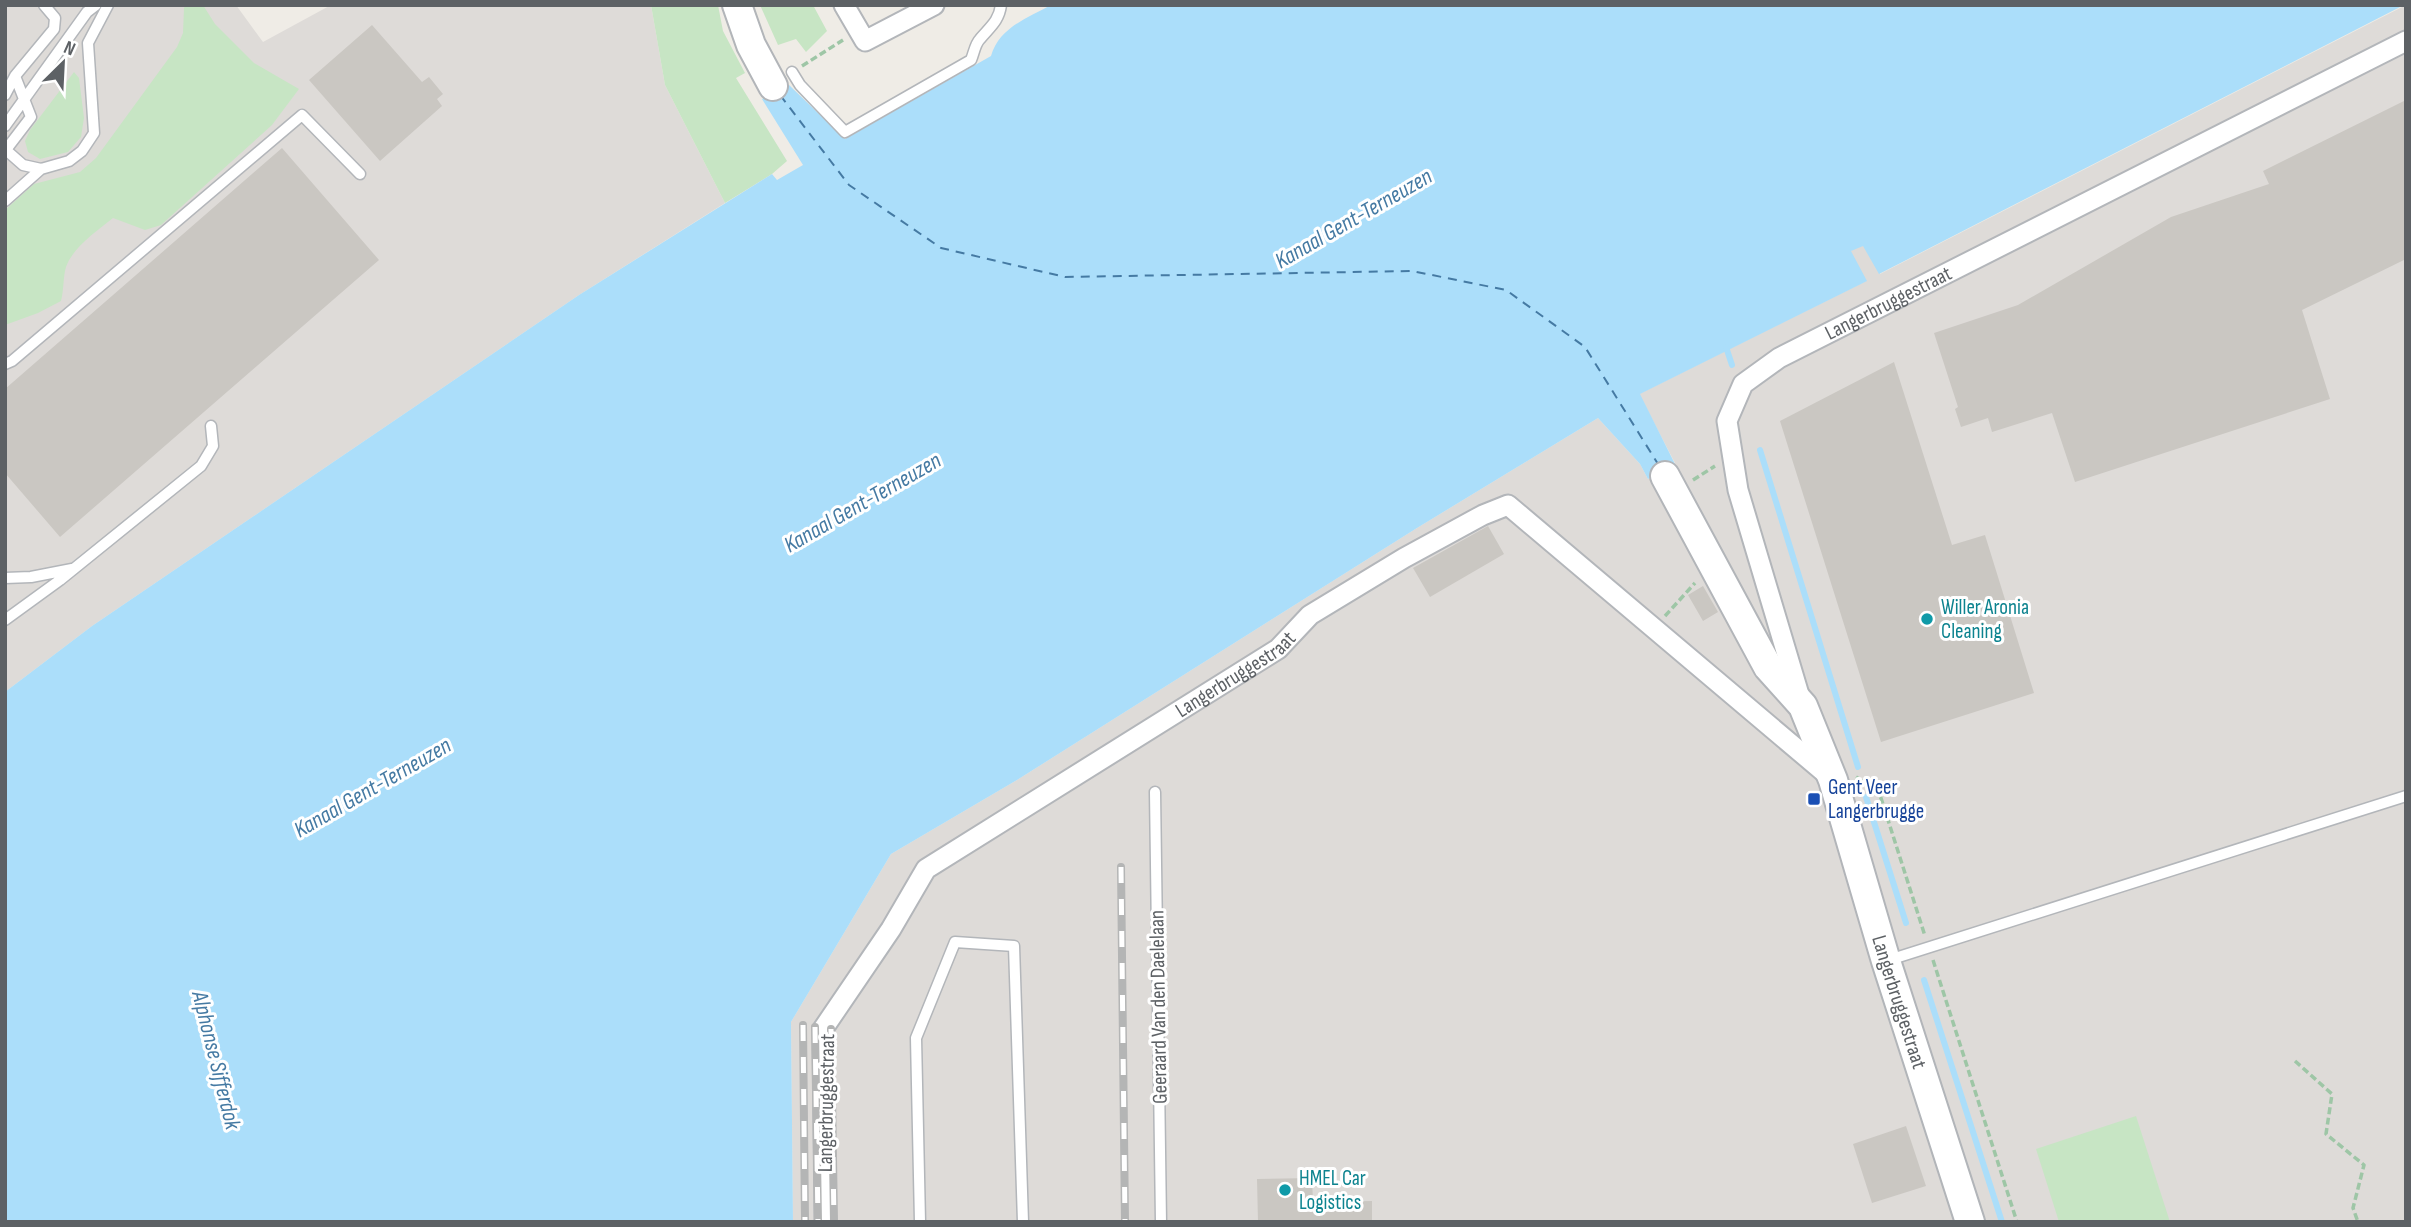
<svg xmlns="http://www.w3.org/2000/svg" width="2411" height="1227" viewBox="0 0 2411 1227" font-family="'Sofia Sans Condensed',sans-serif">
<rect width="100%" height="100%" fill="#efece6"/>
<path fill="#dedbd8" d="M5,5h231l27,37 68,-37h320l14,80 60,118 -146,92 -487,331 -87,66z
M2406,5v1217h-1613l-2,-200 100,-168 126,-74 400,-252 181,-110 42,46 8,15 21,-12 6,-4 -36,-69 227,-113 -16,-30 13,-6 17,29z"/>
<path fill="#c7e5c4" d="M186,5h17l12,19 39,39 45,26 -27,36 -111,100 -16,5 -32,-12c-16,13 -40,29 -47,49 -3,10 -2,22 -5,34l-23,12 -33,12v-115l29,-26 46,-12 16,-14 81,-111 6,-14 1,-25z
M651,5h67l5,26 22,42 -9,5 51,83 -15,13 -47,29 -60,-118z
M760,5h53l14,26 -21,21 -10,-13 -18,6z
M74,72l5,6 5,40 -3,19 -13,15 -28,7 -12,-7 -3,-11 5,-11z
M2136,1116l34,106h-111l-23,-73z"/>
<path fill="#abdefa" d="M1051,5h1353l-525,269 -16,-28 -12,5 16,30 -227,113 35,70 -27,15 -8,-15 -42,-46 -181,110 -400,252 -126,74 -100,168 2,200h-788v-530l87,-66 487,-331 193,-121 5,6 26,-15 -41,-66 27,-14 56,54 146,-83c8,-28 36,-38 60,-51z"/>
<g fill="none" stroke-linecap="round" stroke-linejoin="round">
<path stroke="#abdefa" stroke-width="6" d="M1726,347l6,18
M1760,450l98,317
M1866,797l40,126
M1924,980l78,242"/>
<path stroke="#457aa3" stroke-width="2" stroke-dasharray="9 7" stroke-linecap="butt" d="M780,95l69,90 92,63 124,29 347,-6 94,19 79,57 73,117"/>
</g>
<path fill="#cac7c2" d="M372,25l50,57 7,-5 14,17 -6,5 5,7 -62,55 -71,-81z
M2406,100v159l-104,51 28,89 -255,83 -23,-69 -60,19 -4,-14 -27,9 -6,-18 3,-2 -24,-74 84,-28 153,-88 98,-33 -6,-13z
M282,148l97,112 -319,277 -55,-64v-84z
M1894,362l58,183 33,-10 49,158 -153,49 -101,-321z
M1488,526l16,28 -74,43 -17,-29z
M1703,586l15,26 -15,9 -15,-26z
M1906,1126l20,60 -54,17 -19,-59z
M1312,1178l1,24 59,-1v21h-114l-1,-43z"/>
<g fill="none" stroke-linecap="round" stroke-linejoin="round">
<defs>
<path id="lane" d="M792,72l8,13 45,47 126,-72c3,-7 4,-16 9,-21 10,-12 19,-18 21,-34
M5,95l10,-19 39,-47 1,-11 -11,-13
M5,126l82,-114 9,-7
M6,150l17,15 18,4
M5,151l26,-34 -16,-41
M5,201l36,-32 28,-8 13,-10 12,-18 -6,-90 20,-38
M5,364l7,-3 290,-246 58,59
M5,578l26,-1 41,-8
M5,620l55,-40 141,-114 12,-20 -2,-20
M1155,792l6,430
M1889,960l517,-164
M920,1222l-4,-184 39,-96 59,4 9,276"/>
<g id="street">
<path d="M844,5l21,36 69,-36"/>
<path id="s1" d="M1800,698l-62,-208 -11,-69 16,-37 36,-26 627,-317"/>
<path id="s2" d="M825,1222l-2,-193 68,-100 35,-60 352,-220 32,-34 94,-57 79,-43 25,-10 322,272"/>
</g>
<g id="secondary">
<path d="M737,5l14,40 22,41"/>
<path id="s3" d="M1665,476l103,191 35,39 30,74 53,181 84,261"/>
</g>
</defs>
<use href="#lane" stroke="#b3b6ba" stroke-width="13"/>
<use href="#street" stroke="#b3b6ba" stroke-width="23"/>
<use href="#secondary" stroke="#b2b5b9" stroke-width="32"/>
<path stroke="#9ec6a6" stroke-width="3.5" stroke-dasharray="7 3.5" stroke-linecap="butt" d="M802,66l41,-26
M1693,480l22,-14
M1665,616l30,-33
M1856,777l13,9 12,12 44,138
M1933,960l84,262
M2295,1061l37,33 -6,40 38,31 -11,43 5,14"/>
<use href="#lane" stroke="#fff" stroke-width="10"/>
<use href="#street" stroke="#fff" stroke-width="19"/>
<use href="#secondary" stroke="#fff" stroke-width="28"/>
<defs>
<path id="rail" d="M1121,867l4,355
M803,1025l2,197
M815,1027l3,195
M831,1029l3,193"/>
</defs>
<use href="#rail" stroke="#b4b5b5" stroke-width="8"/>
<use href="#rail" stroke="#fff" stroke-width="5" stroke-dasharray="16" stroke-linecap="butt"/>
</g>
<g fill="#0f9aa8" stroke="#fff" stroke-width="2.5">
<circle cx="1927" cy="619" r="7"/>
<circle cx="1285" cy="1190" r="7"/>
</g>
<rect fill="#1a4fb4" stroke="#fff" stroke-width="2.5" x="1807" y="792" width="14" height="14" rx="3.5"/>
<g text-anchor="middle" stroke-width="6" stroke-linejoin="round" paint-order="stroke">
<g font-size="21" fill="#5d6165" stroke="#fff">
<text dy="7" stroke="none"><textPath href="#s1" startOffset="494">Langerbruggestraat</textPath></text>
<text dy="7" stroke="none"><textPath href="#s2" startOffset="749">Langerbruggestraat</textPath></text>
<text dy="7" stroke="none"><textPath href="#s3" startOffset="581">Langerbruggestraat</textPath></text>
<text transform="translate(1158 1007) rotate(-91)" y="7">Geeraard Van den Daelelaan</text>
<text transform="translate(826 1103) rotate(-89)" y="7">Langerbruggestraat</text>
</g>
<g font-size="21" fill="#0d838f" stroke="#fff" text-anchor="start">
<text x="1941" y="614">Willer Aronia<tspan x="1941" dy="24">Cleaning</tspan></text>
<text x="1299" y="1185">HMEL Car<tspan x="1299" dy="24">Logistics</tspan></text>
</g>
<g font-size="21" fill="#164399" stroke="#fff" text-anchor="start">
<text x="1828" y="794">Gent Veer<tspan x="1828" dy="24">Langerbrugge</tspan></text>
</g>
<g font-size="23" font-style="italic" fill="#457aa3" stroke="#fff">
<text transform="translate(1353 218) rotate(-30)" y="8">Kanaal Gent-Terneuzen</text>
<text transform="translate(862 502) rotate(-30)" y="8">Kanaal Gent-Terneuzen</text>
<text transform="translate(372 787) rotate(-30)" y="8">Kanaal Gent-Terneuzen</text>
<text transform="translate(217 1060) rotate(76)" y="8">Alphonse Sifferdok</text>
</g>
</g>
<rect width="2411" height="1227" fill="none" stroke="#5d6165" stroke-width="14"/>
<g transform="translate(63 63) rotate(24)" stroke="#ffffff" stroke-width="5" paint-order="stroke">
<path d="M0-5L12 26L0 18L-12 26Z" fill="#5d6165"/>
<text y="-10" font-size="19" font-weight="bold" text-anchor="middle" fill="#5d6165">N</text>
</g>
</svg>
